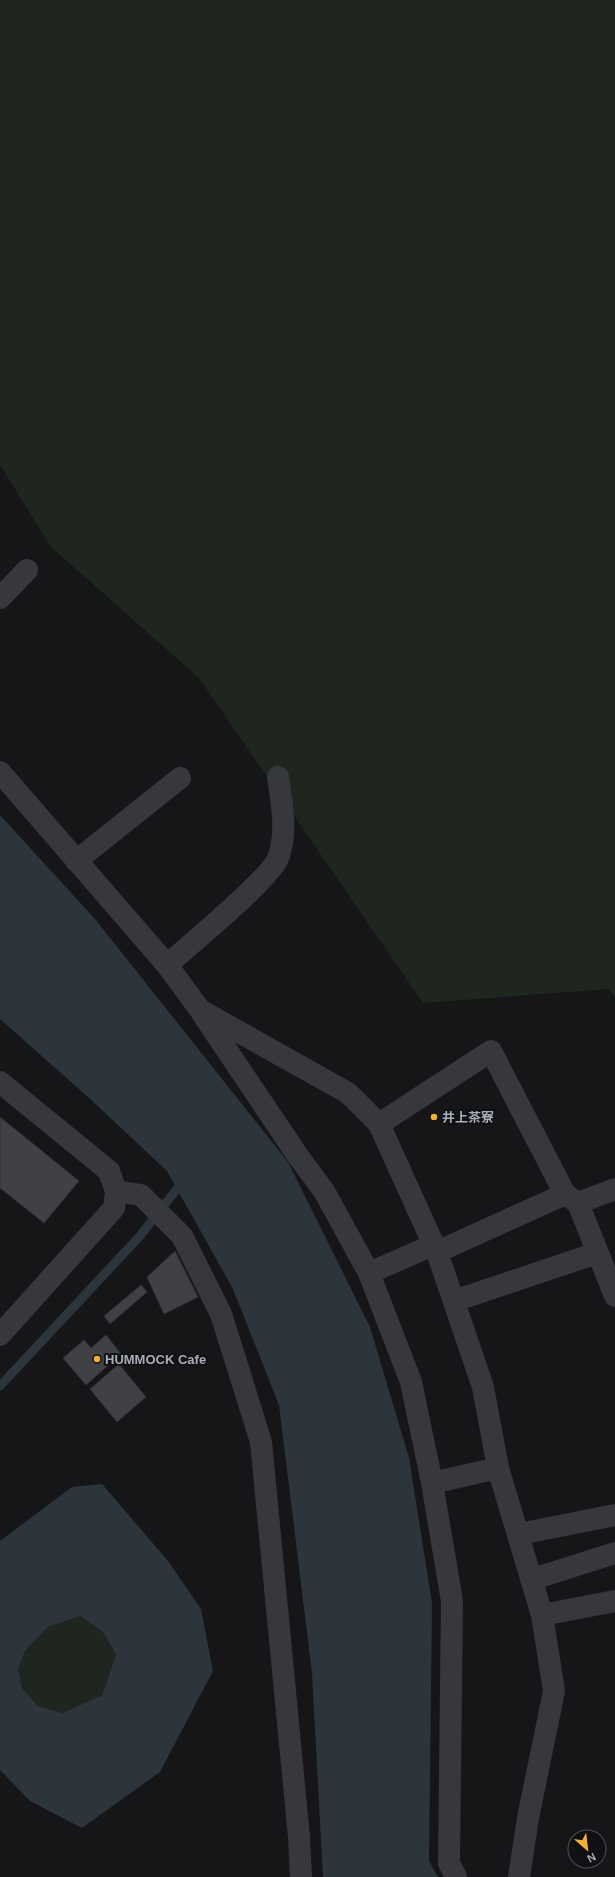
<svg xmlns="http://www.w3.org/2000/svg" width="615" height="1877" viewBox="0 0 615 1877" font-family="Arial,'Noto Sans JP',sans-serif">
<rect width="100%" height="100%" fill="#161618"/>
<path fill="#1e261f" d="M0,0h615v998l-6,-9 -186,14 -224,-325 -148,-131 -51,-82z
M80,1616l23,16 13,23 -14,40 -39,18 -25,-7 -16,-18 -4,-19 7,-18 23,-24z"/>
<path fill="#2c353c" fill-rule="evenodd" d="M0,815l95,104 193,243 82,165 39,131 23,145 -3,258 9,16h-115l-11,-204 -33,-268 -46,-116 -66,-118 -79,-74 -88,-78z
M102,1484l66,77 33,48 12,62 -53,101 -78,56 -52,-27 -30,-31v-229l72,-54zM80,1616l23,16 13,23 -14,40 -39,18 -25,-7 -16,-18 -4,-19 7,-18 23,-24z"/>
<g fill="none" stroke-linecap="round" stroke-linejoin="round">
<path stroke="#2c353c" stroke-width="9" d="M0,1386l139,-149 45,-57"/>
</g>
<path fill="#404145" stroke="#303034" d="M0,1117l79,64 -35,42 -44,-35z
M175,1251l23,46 -34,17 -17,-37z
M141,1285l6,7 -37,32 -6,-8z
M106,1335l15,19 -35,31 -23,-27 21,-18 7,8z
M119,1364l27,33 -29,25 -27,-33z"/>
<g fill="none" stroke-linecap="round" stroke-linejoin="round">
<path stroke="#37383d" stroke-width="22" d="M0,598l27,-28
M0,772l167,193 33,45 148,83 31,31 58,128 46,135 15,81 44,147 12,76 -26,127 -9,59
M76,861l104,-83
M167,965c21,-19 106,-88 112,-109 8,-26 3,-52 -1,-79
M202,1013l96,143 26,35 45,82 42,109 21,101 20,118 -3,262 7,14
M0,1082l109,89 7,20 -2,17 -114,127
M379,1124l112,-73 74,143 13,9 37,93
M116,1191l25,4 41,41 39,78 40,128 38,395 2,40
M578,1203l37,-14
M437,1252l128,-58
M369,1273l64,-28
M454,1301l143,-48
M432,1483l66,-15
M519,1534l96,-19
M533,1579l82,-26
M542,1615l73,-14"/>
</g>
<g fill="#f2b134" stroke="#111113" stroke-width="1.5">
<circle cx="434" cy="1117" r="4"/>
<circle cx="97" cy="1359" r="4"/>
</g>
<g text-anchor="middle" stroke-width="4" stroke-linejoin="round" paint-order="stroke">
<g font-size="13" font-weight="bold" fill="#a8adb8" stroke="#111113" text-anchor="start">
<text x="442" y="1122">井上茶寮</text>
<text x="105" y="1364">HUMMOCK Cafe</text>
</g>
</g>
<g transform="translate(587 1849) rotate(152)"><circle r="19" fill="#111113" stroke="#4d4f55"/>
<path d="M0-3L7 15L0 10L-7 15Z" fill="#f2b134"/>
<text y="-6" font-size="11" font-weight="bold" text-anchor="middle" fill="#a8adb8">N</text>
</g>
</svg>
